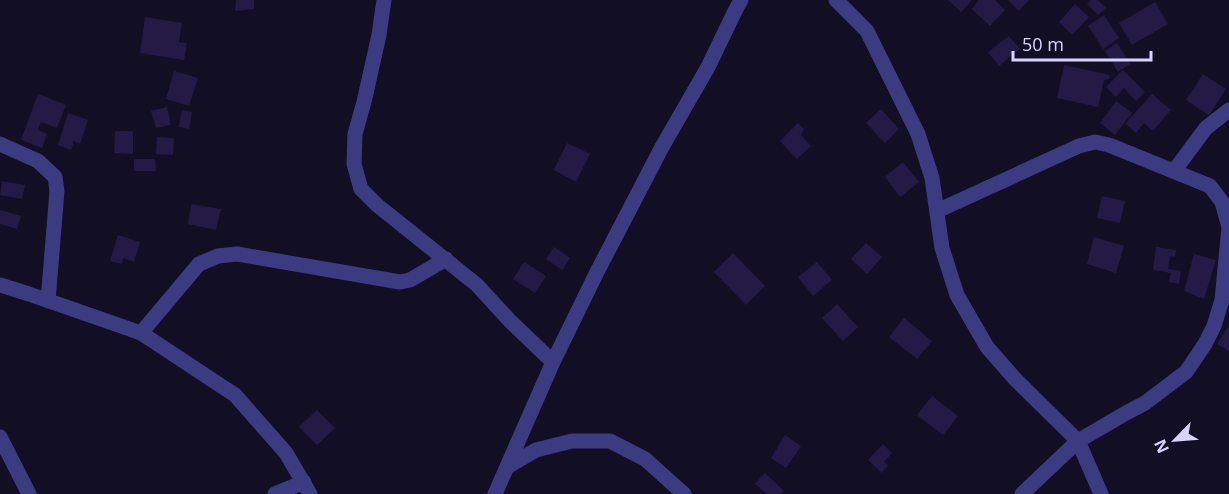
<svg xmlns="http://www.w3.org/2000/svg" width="1229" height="494" viewBox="0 0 1229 494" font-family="'Open Sans',sans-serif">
<rect width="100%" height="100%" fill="#120f24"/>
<path fill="#231b45" d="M236,0h18v9l-19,2z
M948,0h24l-11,12z
M979,0h16l10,10 -15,16 -18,-17z
M1008,0h21l-10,11z
M1091,0h7l8,8 -8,7 -11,-11z
M1155,2l13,22 -36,21 -13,-22z
M1075,4l14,13 -17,18 -13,-13z
M1104,15l15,23 -16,11 -15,-23z
M145,17l37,6 -3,19 8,1 -3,17 -44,-7z
M1009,36l11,13 -21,17 -11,-14z
M1117,43l13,21 -12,8 -13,-21z
M1064,65l46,10 -1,4 -5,1 -6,27 -41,-9z
M1123,70l22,22 -9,9 -12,-13 -8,9 -10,-10z
M174,71l24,7 -9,28 -23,-7z
M1203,74l23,15 -17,26 -23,-15z
M38,94l28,11 -9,23 -16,-6 -3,8 9,4 -5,14 -21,-8z
M1152,94l19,16 -18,21 -9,-8 -8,10 -11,-9z
M1116,101l16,12 -17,22 -15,-12z
M167,107l4,18 -15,3 -5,-17z
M881,109l18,20 -14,14 -19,-20z
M182,110l10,2 -3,17 -10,-2z
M68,113l20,7 -8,24 -6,-3 -3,9 -13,-5z
M798,123l6,6 -3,6 10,11 -14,13 -17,-18z
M115,131h18v23l-19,-1z
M157,137l17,1 -1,17 -17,-1z
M567,143l23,11 -14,28 -22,-12z
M134,159h21l1,12h-22z
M903,162l16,20 -19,15 -15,-20z
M2,181l23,4 -3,14 -22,-4z
M1102,196l23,5 -5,22 -23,-5z
M191,204l30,5 -5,21 -28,-6z
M0,210l21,6 -4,13 -17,-5z
M118,235l22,7 -6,20 -11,-4 -1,6 -12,-3z
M1094,237l30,9 -8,27 -29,-9z
M866,243l16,14 -15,17 -16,-15z
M554,247l16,11 -8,12 -16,-11z
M1156,247l20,3 -1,7 -5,-1 -2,13 13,2 -2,13 -10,-2 2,-9 -18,-3z
M733,253l32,33 -19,19 -32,-33z
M1194,254l22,6 -12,39 -20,-8z
M524,262l22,14 -11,17 -22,-14z
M817,262l15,18 -19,16 -15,-19z
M837,304l21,23 -15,14 -21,-23z
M904,318l28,23 -15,18 -28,-22z
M1229,325v26l-12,-7z
M932,396l26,20 -15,19 -26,-20z
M317,410l18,18 -18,17 -18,-18z
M785,435l16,11 -15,22 -15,-10z
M883,444l9,9 -8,9 4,3 -6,8 -14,-13z
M765,473l19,18 -3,3h-14l-12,-10z"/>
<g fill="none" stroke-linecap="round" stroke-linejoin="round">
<path stroke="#3c3b82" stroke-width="15" d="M384,0l-5,35 -15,67 -9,32 -1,30 7,25 16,16 100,80 33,36 43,41
M836,0l31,31 51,103 14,44 10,70 15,47 30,52 28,32 63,62 23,53
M0,144l38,17 17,16 2,14 -9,110
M1174,171l32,-43 23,-18
M937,211l142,-65 16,-4 14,3 101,41 12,16 7,25 -7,73 -8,26 -9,18 -19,28 -41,31 -19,10 -48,28 -56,53
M0,285l29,9 112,39 94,62 51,58 24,41
M141,333l58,-69 19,-8 19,-2 163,28 10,-2 36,-21
M0,437l29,57
M507,467l29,-17 36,-9h38l35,18 39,35
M275,494l29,-12
M495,494l58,-132 44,-90 65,-125 46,-80 27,-56 6,-11"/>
</g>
<g transform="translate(1175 440) rotate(245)" stroke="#120f24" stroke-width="4.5" paint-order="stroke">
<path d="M0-4.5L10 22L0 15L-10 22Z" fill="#d7d3fe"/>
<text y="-9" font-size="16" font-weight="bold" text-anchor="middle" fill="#d7d3fe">N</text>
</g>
<path d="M1013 51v9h138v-9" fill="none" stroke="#d7d3fe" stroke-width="3"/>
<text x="1022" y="51" font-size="18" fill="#d7d3fe" stroke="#120f24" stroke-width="4.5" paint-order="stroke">50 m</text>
</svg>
